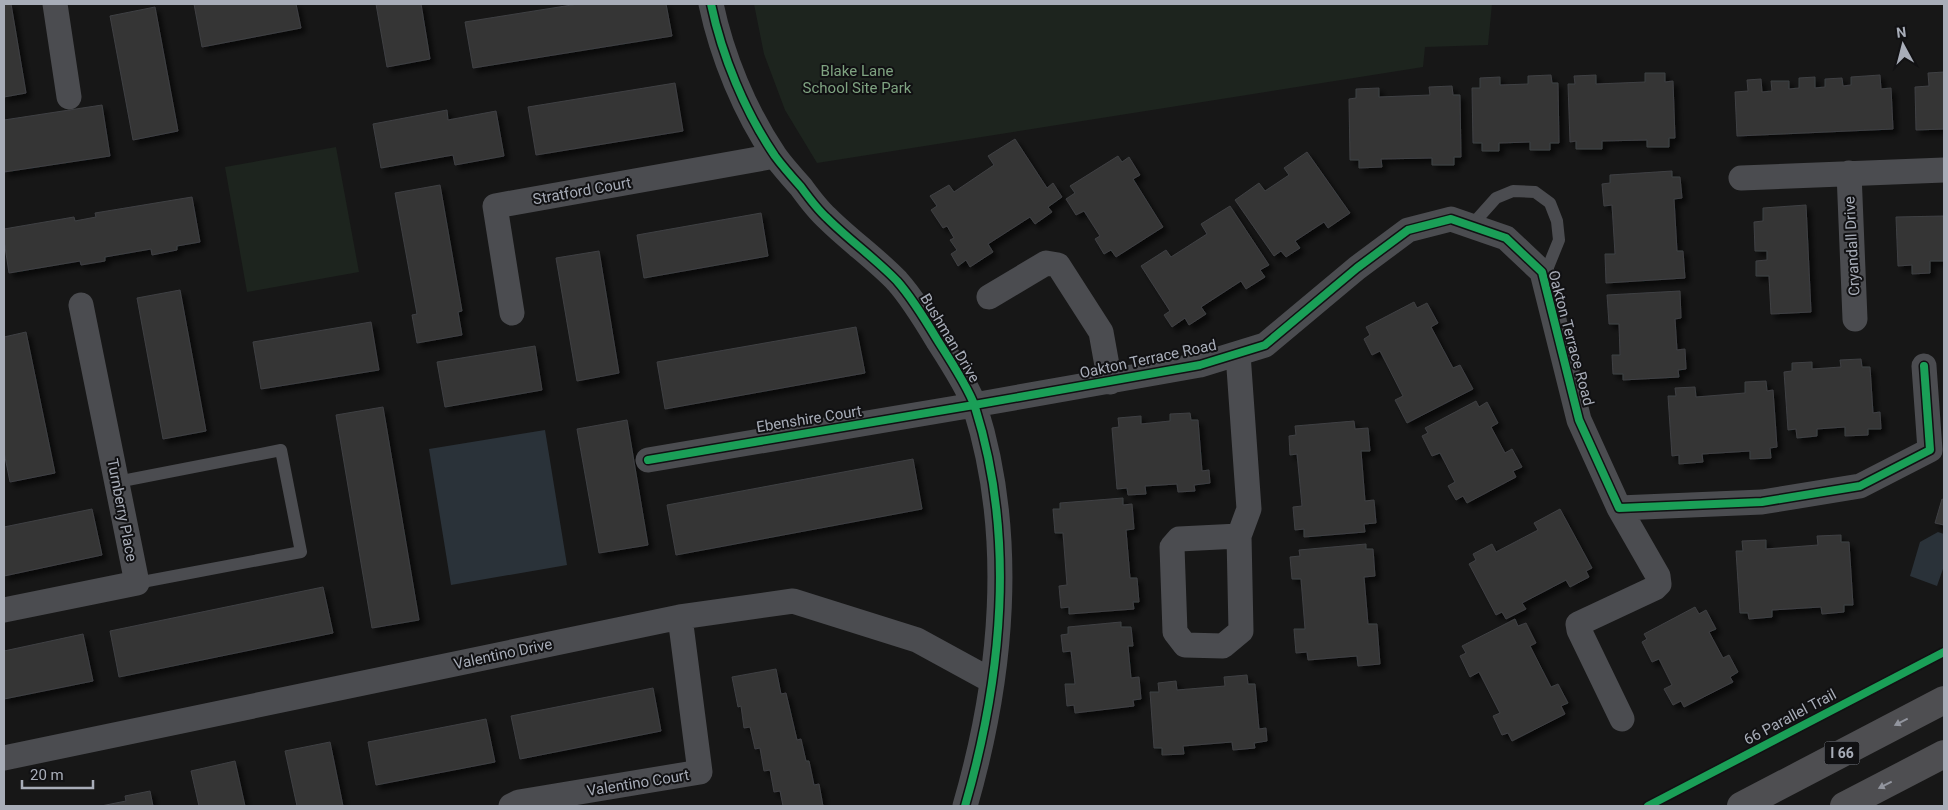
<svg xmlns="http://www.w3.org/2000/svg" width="1948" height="810" viewBox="0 0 1948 810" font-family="Roboto,sans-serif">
<defs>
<filter id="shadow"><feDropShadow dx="4.5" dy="4.5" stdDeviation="2.5" flood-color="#0009"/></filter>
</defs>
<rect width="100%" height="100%" fill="#171717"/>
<path fill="#1d241e" d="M754,4h738l-4,41 -63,2 -2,20 -606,96 -32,-53 -21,-56z
M336,147l23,125 -112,20 -22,-125z"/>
<path fill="#2a3239" d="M545,430l22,135 -116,20 -22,-136z
M1938,532l6,2v32l-7,20 -27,-10 10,-34z"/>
<path fill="#353536" stroke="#3f4043" filter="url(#shadow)" d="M4,4h7l15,89 -22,4z
M194,4h102l5,24 -99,19z
M376,4h45l9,55 -43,8z
M578,4h88l6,32 -199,32 -8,-46z
M155,7l23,124 -45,9 -23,-124z
M1944,72v57l-28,1 -1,-43 14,-1 -1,-13z
M1645,73h20v9l8,-1 2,57h-6v9h-22v-7l-45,1v8h-26v-8l-6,1 -2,-58h7l-1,-8 22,-1v9l49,-2z
M1551,75l1,8h6l1,60h-9v7h-20v-8l-31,1v8h-17v-8h-9l-1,-55h8v-10l20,-1v8l28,-1v-8z
M1880,75l1,14 10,-1 2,41 -156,7 -2,-44 13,-1 -1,-11 14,-1 1,13 10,-1 -1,-10h18v8l10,-1v-10l16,-1v11l10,-1v-8l17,-1 1,8 8,-1v-8z
M675,83l8,48 -147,24 -8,-48z
M1452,86l1,9h7l1,62h-7v8h-22v-7l-51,1 1,8 -23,1v-8h-9l-1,-61 7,-1v-9l23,-1v9l51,-2 -1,-8z
M102,105l8,51 -106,16v-52z
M447,110l1,10 48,-9 8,45 -49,9 -2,-10 -72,13 -8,-44z
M1015,139l32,49 6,-5 9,14 -14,10 4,5 -17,12 -5,-7 -42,27 5,8 -23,15 -4,-7 -8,6 -7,-12 6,-4 -7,-10 4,-2 -7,-12 -4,2 -12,-18 6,-4 -7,-10 19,-11 5,7 40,-27 -6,-9z
M1307,152l43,61 -22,15 -4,-6 -29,19 5,7 -14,9 -5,-6 -7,5 -39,-56 24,-17 6,8 24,-16 -5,-7z
M1118,156l4,6 7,-5 11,18 -7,4 30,48 -47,30 -5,-7 -7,4 -9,-15 5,-3 -16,-25 -8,4 -10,-16 9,-6 -5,-7z
M1672,171v6h8l2,21 -8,1 3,52h6l2,27 -79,5 -1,-29h10l-3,-49 -8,1 -2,-22 8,-1v-8z
M440,185l22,126 -4,1 4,23 -45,8 -5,-28 5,-1 -22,-121z
M192,197l8,45 -23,4v4l-25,5 -1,-6 -46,8v4l-24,4 -1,-4 -71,12 -5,-33v-11l70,-12 1,4 21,-4 -1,-4z
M1806,205l5,107 -40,2 -2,-38h-13v-15l11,-1v-9h-12l-1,-29 9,-1v-13z
M1230,206l39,59 -9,5 5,7 -19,12 -5,-8 -40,26 5,7 -17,11 -4,-7 -13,9 -8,-12 6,-4 -29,-45 25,-16 5,7 36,-23 -6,-10z
M761,213l7,43 -124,22 -7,-43z
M1944,216v45h-14v12l-18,1v-9l-14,1 -2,-49z
M599,251l20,122 -42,8 -21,-123z
M180,290l26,141 -43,8 -26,-141z
M1680,291l1,27 -6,1 2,31 8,-1 1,20 -8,1 1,7 -56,3v-6h-10l-1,-19h8l-1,-31h-10l-2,-29z
M1414,302l3,6 10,-5 11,20 -7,4 22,41 7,-3 13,24 -66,34 -12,-23 8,-4 -23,-45 -8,4 -8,-16 6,-4 -4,-8z
M371,322l8,48 -118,19 -8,-47z
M856,327l9,46 -200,36 -8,-47z
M26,332l29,141 -45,9 -6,-30v-115z
M535,346l7,44 -97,17 -8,-45z
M1861,359l1,8h8l3,46 7,-1 1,17h-13v6l-23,1v-9l-28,2v7l-20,2 -1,-9 -8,1 -4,-58 8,-1v-8l20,-1v7l29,-2 -1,-7z
M1766,381l1,10 6,-1 4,57 -7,1 1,10 -21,1v-8l-48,3 1,8 -24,2v-9l-7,1 -4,-60h8l-1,-8 20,-1 1,10 49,-4v-11z
M1476,401l3,6 8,-5 11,21 -7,4 14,26 7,-4 10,18 -9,4 3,6 -49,26 -4,-7 -7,4 -8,-14 7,-4 -15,-29 -8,3 -10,-20 6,-3 -3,-5z
M383,407l36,213 -47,8 -36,-213z
M1190,413l1,7h7l4,51 7,-1 1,13 -16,2 1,6 -17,1 -1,-8 -32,2 1,8 -18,1 -1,-7 -10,1 -5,-61 7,-1 -1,-9 23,-2v8l29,-3v-7z
M627,420l21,125 -49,8 -22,-124z
M1354,421l1,8 13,-1 2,23h-9l4,50 9,-1 2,23 -12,1 1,8 -61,5v-8l-9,1 -2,-23 9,-1 -5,-52 -7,1 -1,-19 7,-1 -1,-9z
M913,459l9,50 -246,46 -9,-50z
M1123,498v7l9,-1 2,25 -8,1 4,48h7l2,24h-6l1,7 -65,5v-7l-8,1 -2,-22 8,-1 -4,-52h-8l-2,-24h7v-6z
M1942,499l2,1v25l-9,-2z
M92,509l10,46 -98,21v-49z
M1560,509l32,59 -6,3 3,6 -19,10 -4,-7 -44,23 4,6 -20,10 -4,-7 -6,3 -27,-51 7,-4 -3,-6 19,-10 4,8 42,-22 -4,-7z
M1841,535v7h8l4,63h-9v7l-22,2 -1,-7 -49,3v7l-23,2 -1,-6h-8l-4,-62h7l-1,-10 24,-1v9l52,-4 -1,-9z
M1366,544v5h7l2,27 -11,1 4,47h9l3,40 -22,2 -1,-10 -49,4 -1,-8 -11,1 -2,-24h11l-4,-50h-9l-2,-22 10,-1 -1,-6z
M323,587l10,46 -214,44 -9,-46z
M1695,607l4,7 7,-4 10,19 -7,3 14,26 6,-3 9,17 -8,5 3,5 -49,25 -3,-6 -8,4 -9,-16 8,-4 -13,-26 -7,3 -10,-20 5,-3 -3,-5z
M1515,619l3,7 8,-3 10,20 -6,3 21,41 7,-3 10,19 -7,3 4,8 -53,27 -4,-8 -6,2 -9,-19 7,-3 -21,-41 -9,5 -10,-21 6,-3 -4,-7z
M1121,622v5h10l2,19h-5l3,32 8,-1 2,22 -8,1 1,6 -59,7 -1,-8 -7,1 -2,-22h10l-4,-33 -8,1 -2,-17 7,-1v-7z
M83,634l10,47 -89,18v-48z
M776,669l5,25 5,-1 11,47 4,-1 5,22h3l5,24 5,-1 4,22h-40l-3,-15 -6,1 -4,-22 -6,1 -4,-23 -5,1 -5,-22 -6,1 -3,-22 -3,1 -6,-30z
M1247,675l1,9h7l4,45 7,-1 1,13 -13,2 1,5 -22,2 -1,-8 -49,4 1,8 -22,1v-7h-8l-4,-56h9l-1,-9 18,-2 1,9 48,-4 -1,-9z
M653,688l8,43 -141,28 -9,-43z
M486,719l9,43 -119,23 -8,-43z
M330,742l13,64h-46l-12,-55z
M235,761l10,45h-46l-8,-35z
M150,791l3,15h-52l25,-5 -1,-5z"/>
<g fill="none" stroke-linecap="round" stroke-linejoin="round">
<path stroke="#4b4c50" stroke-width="12" d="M1471,226l25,-28 17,-7 22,1 15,11 7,18 2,19 -15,37
M117,482l164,-32 20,102 -164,31"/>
<path stroke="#4b4c50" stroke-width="25" d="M55,4l14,93
M711,4c11,52 34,108 64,152 8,11 17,21 26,31 8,11 16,22 26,31 22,22 49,41 70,63 16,18 29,40 41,60 11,17 31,48 37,66 41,130 27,271 -10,399
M1849,173l6,146
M1741,178l203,-8
M989,297l57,-34 12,2 43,67 9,50
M512,313l-17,-107 280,-50
M1238,354l11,155 -10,27 2,95 -18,15 -38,-1 -10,-13 -3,-85 7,-8 60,-3
M648,460l326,-55 226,-40 65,-20 92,-77 51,-38 43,-11 55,19 36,34 37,148 40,88 143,-6 98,-16 70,-36 -6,-84
M1619,508l39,68 1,8 -4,4 -77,36 1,6 43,89
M4,610l133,-27 -56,-278
M4,758l676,-141 113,-16 124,39 75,41
M511,806l8,-4 181,-30 -20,-155"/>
<path stroke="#4e4e51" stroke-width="28" d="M1741,806l203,-106
M1844,806l100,-52"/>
<defs>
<path id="cycleway" d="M711,4c11,52 34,108 64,152 8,11 17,21 26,31 8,11 16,22 26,31 22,22 49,41 70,63 16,18 29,40 41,60 11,17 31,48 37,66 41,130 27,271 -10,399
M648,460l326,-55 226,-40 65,-20 92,-77 51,-38 43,-11 55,19 36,34 37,148 40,88 143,-6 98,-16 70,-36 -6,-84
M1648,806l296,-154"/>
</defs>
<use href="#cycleway" stroke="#111113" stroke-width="11"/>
<use href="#cycleway" stroke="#1a9f57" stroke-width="8"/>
</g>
<defs><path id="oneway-solid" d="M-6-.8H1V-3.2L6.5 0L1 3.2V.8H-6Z" transform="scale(1.25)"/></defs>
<g fill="#92959e">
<use href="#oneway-solid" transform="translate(1901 722) rotate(153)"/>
<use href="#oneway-solid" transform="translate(1885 785) rotate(153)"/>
</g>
<g text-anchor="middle" stroke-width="4" stroke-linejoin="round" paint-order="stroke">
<rect fill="#111113" stroke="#7b7e86" stroke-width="1" x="1824.5" y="741.5" width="35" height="23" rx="4"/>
<g font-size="14" font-weight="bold" fill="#a8adb8">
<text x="1842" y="758">I 66</text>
</g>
<g font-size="15" fill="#7fa381" stroke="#111113">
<text x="857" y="76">Blake Lane<tspan x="857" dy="17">School Site Park</tspan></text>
</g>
<g font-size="15" fill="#a8adb8" stroke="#111113">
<text transform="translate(582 191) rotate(-10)" y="5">Stratford Court</text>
<text transform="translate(1852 246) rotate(-93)" y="5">Cryandall Drive</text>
<text transform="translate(950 338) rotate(59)" y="5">Bushman Drive</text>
<text transform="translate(1571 338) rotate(75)" y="5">Oakton Terrace Road</text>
<text transform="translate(1148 359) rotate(-12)" y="5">Oakton Terrace Road</text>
<text transform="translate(809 419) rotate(-9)" y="5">Ebenshire Court</text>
<text transform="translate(122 510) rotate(79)" y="5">Turnberry Place</text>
<text transform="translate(503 654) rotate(-12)" y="5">Valentino Drive</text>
<text transform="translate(1790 717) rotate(-28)" y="5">66 Parallel Trail</text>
<text transform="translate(638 783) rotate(-9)" y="5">Valentino Court</text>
</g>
</g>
<rect width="1948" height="810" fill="none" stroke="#a8adb8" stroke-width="10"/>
<g transform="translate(1903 45) rotate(353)" stroke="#111113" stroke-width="4" paint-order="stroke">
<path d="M0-4L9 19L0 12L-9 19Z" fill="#a8adb8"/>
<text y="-8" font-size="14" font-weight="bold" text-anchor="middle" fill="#a8adb8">N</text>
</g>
<path d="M22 780v8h71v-8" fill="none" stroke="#a8adb8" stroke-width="2.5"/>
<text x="30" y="780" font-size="15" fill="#a8adb8" stroke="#111113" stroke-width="4" paint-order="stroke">20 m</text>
</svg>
